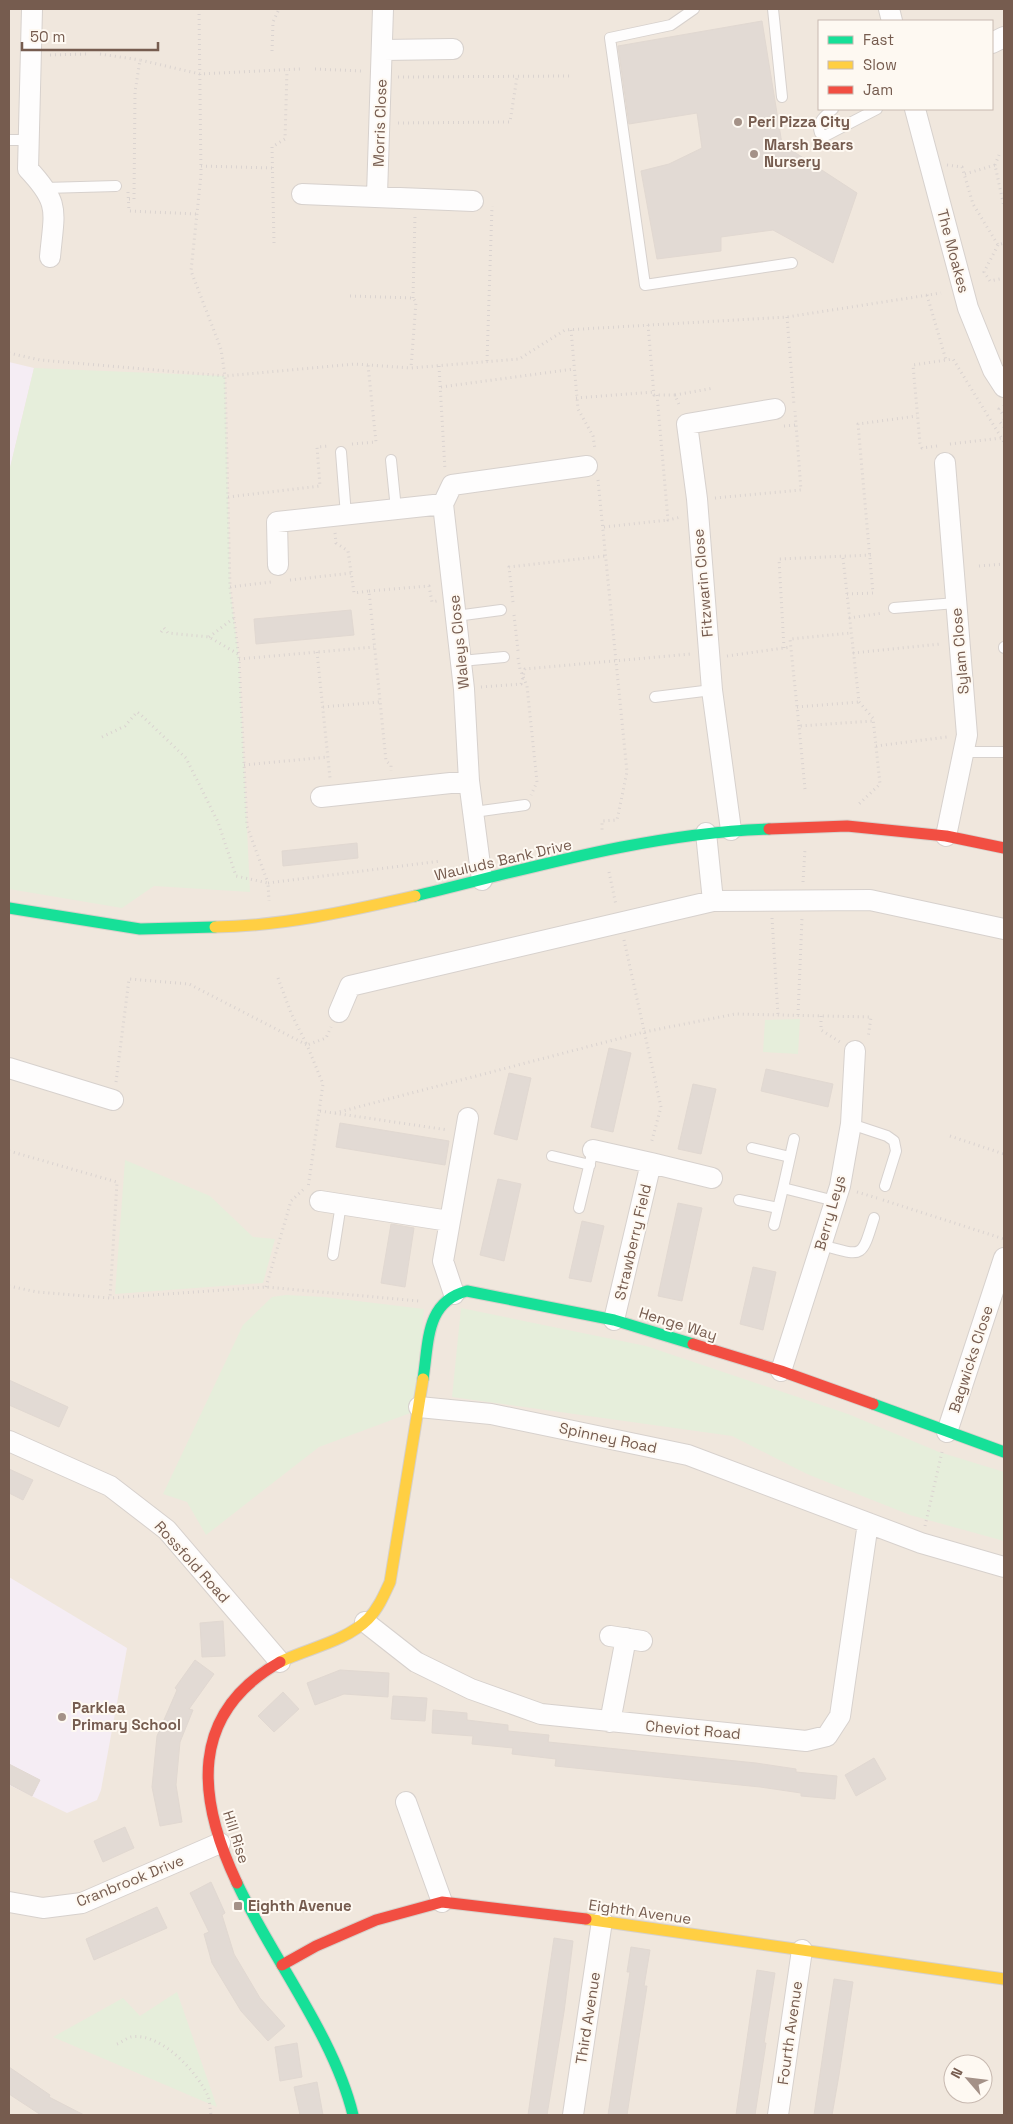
<svg xmlns="http://www.w3.org/2000/svg" width="1013" height="2124" viewBox="0 0 1013 2124" font-family="'Space Grotesk',sans-serif">
<rect width="100%" height="100%" fill="#f8f4ef"/>
<path fill="#f0e7dd" fill-rule="evenodd" d="M9,9h995v2106h-995zM819,21h173v88h-173zM953,2064h30v30h-30z"/>
<path fill="#f5edf4" d="M9,362l25,6 -25,104z
M9,1577l118,71 -26,142 -4,10 -30,13 -58,-28z"/>
<path fill="#e6eedb" d="M34,368l191,8 5,211 9,72 11,233 -96,-6 -32,22 -113,-19v-417z
M800,1019l-2,35 -35,-2 2,-32z
M125,1160l85,36 43,41 22,2 -12,44 -148,11z
M286,1295l38,2 100,12 -11,103 -94,35 -113,88 -19,-33 -24,-8 80,-169 29,-28z
M461,1308l185,38 202,68 91,38 65,20v69l-94,-26 -103,-41 -75,-38 -280,-39z
M177,1992l40,115 -164,-70 70,-39 17,18z"/>
<path fill="#e2dad4" stroke="#e1d8d1" d="M762,21l20,123 75,49 -24,70 -60,-33 -52,7v14l-64,8 -16,-88 28,-7 33,-16 -5,-35 -68,11 -11,-78z
M351,610l3,25 -98,9 -2,-25z
M357,843l1,15 -75,8 -1,-15z
M609,1048l22,5 -18,79 -22,-5z
M766,1069l67,15 -5,23 -67,-16z
M509,1073l22,5 -14,62 -23,-6z
M693,1084l23,5 -15,65 -23,-5z
M340,1123l109,18 -4,24 -109,-18z
M498,1179l23,5 -17,77 -24,-6z
M678,1203l24,5 -20,93 -24,-5z
M582,1221l22,5 -13,56 -22,-4z
M391,1224l23,4 -9,59 -24,-4z
M753,1267l23,5 -13,58 -23,-6z
M9,1380l59,27 -9,20 -50,-22z
M9,1469l24,11 -10,20 -14,-7z
M223,1621l2,35 -23,1 -2,-34z
M195,1660l19,14 -25,35 4,1 -13,32 -4,43 6,37 -22,4 -8,-39 5,-51 20,-46 -2,-2z
M340,1670l49,3 -1,24 -44,-3 -29,11 -8,-22z
M283,1692l16,17 -25,23 -16,-16z
M393,1696l34,2 -2,23 -34,-2z
M433,1710l34,3v7l41,5v6l41,4 -1,7 208,21 40,6v3l41,4 -2,23 -34,-3v-3l-41,-6 -205,-21 1,-7 -44,-5 1,-6 -41,-4 1,-8 -41,-3z
M874,1758l12,21 -30,17 -11,-21z
M9,1764l31,16 -8,16 -23,-12z
M125,1827l9,21 -31,14 -9,-21z
M211,1882l14,31 -3,2 12,39 26,44 25,28 -17,15 -27,-30 -29,-48 -8,-29 5,-2 -19,-39z
M157,1907l10,21 -73,32 -8,-21z
M554,1938l19,3 -9,71 -17,103h-19z
M631,1947l19,3 -6,36h3l-20,129h-19l22,-143h-3z
M757,1970l18,3 -11,70h2l-11,72h-19z
M834,1979l19,3 -14,93 -7,40h-18z
M297,2043l5,34 -22,4 -5,-34z
M9,2067l41,28 -1,2 35,18h-43l-32,-21z
M317,2082l6,33h-23l-6,-28z"/>
<g fill="none" stroke-linecap="round" stroke-linejoin="round">
<defs>
<path id="lane" d="M694,9l-23,16 -61,13 35,247 147,-22
M773,9l9,88
M833,109c-8,7 -17,13 -13,24l5,3 52,-27
M9,140h19
M45,188l71,-2
M341,452l5,63
M391,460l5,49
M894,608l62,-5
M456,616l45,-6
M1004,647v1
M461,661l43,-4
M655,697l57,-7
M963,752h41
M474,812l51,-7
M851,1124l36,12 7,5 2,10 -11,35
M752,1148l38,9
M552,1156l38,9
M783,1188l11,-49
M739,1200l39,8
M579,1208l14,-58
M774,1225l9,-37 52,13
M821,1245c42,11 40,15 53,-27
M333,1255l8,-51"/>
<path id="street" d="M32,9l-4,160c33,35 26,42 22,88
M889,9l3,12
M992,43l12,-6
M383,50l70,-1
M915,109l53,199 25,62 11,17
M302,194l171,7
M377,195l6,-186
M945,463l22,272 -21,101
M278,565l-1,-43 166,-18
M321,797l148,-16
M731,830l-19,-140 -15,-191 -10,-75 88,-15
M706,833l7,68
M482,880l-13,-99 -5,-92 -21,-185 9,-19 135,-19
M339,1012l11,-26 363,-85 157,-1 134,29
M9,1068l104,32
M593,1150l58,13 -37,157
M651,1163l61,15
M320,1201l129,20
M454,1294l-11,-33 25,-143
M781,1371l59,-185 11,-62 4,-73
M419,1407l72,7 197,41 233,88 83,24
M947,1432l57,-174
M9,1441l101,45 57,44 113,132
M365,1622l51,40 55,27 70,25 265,27 21,-5 13,-20 28,-193
M610,1636l32,5
M610,1722l16,-84
M406,1802l36,100
M9,1902l34,6 39,-5 138,-60
M573,2115l29,-194
M778,2115l24,-165"/>
<path id="fast" d="M415,896c116,-28 234,-63 354,-67
M9,908l131,21 75,-2
M423,1379c6,-37 2,-77 44,-88l147,29 79,24
M873,1404l131,48
M237,1883c35,75 97,153 116,232"/>
<path id="slow" d="M215,927c68,-1 134,-16 200,-31
M280,1662c28,-14 65,-20 88,-43 10,-10 16,-24 22,-37l33,-203
M586,1919l418,60"/>
<path id="jam" d="M769,829l78,-3 99,10 58,12
M693,1344l88,27 92,33
M237,1883c-40,-85 -49,-169 43,-221
M282,1965l34,-19 60,-26 66,-18 144,17"/>
</defs>
<use href="#lane" stroke="#d7d1cd" stroke-width="12"/>
<use href="#street" stroke="#d7d1cd" stroke-width="22"/>
<use href="#fast" stroke="#d6d0ca" stroke-width="13"/>
<use href="#slow" stroke="#d6d0ca" stroke-width="13"/>
<use href="#jam" stroke="#d6d0ca" stroke-width="13"/>
<path stroke="#dad3d0" stroke-width="3" stroke-dasharray="1 4" stroke-linecap="butt" d="M199,9l2,166 -10,96 30,78 4,27 5,211 9,72 8,167 21,57 173,-22
M272,51l1,-29 6,-13
M100,54l40,6
M50,55l36,-1
M315,69l47,2
M398,77l172,-1
M398,123l112,-1 7,-45
M947,165l15,2 11,37 25,41 6,-2
M995,165l4,-10
M201,166l72,2
M965,174l30,-9 9,42
M128,192l1,19 68,3
M129,199h5l1,-107 5,-32 60,14 101,-5
M274,243l-2,-96 13,-8 2,-69
M998,245l-14,27 6,9 14,-3
M927,295l19,65
M350,296l63,2 3,4 -5,66
M413,298l2,-82
M787,317l7,88
M648,325l6,70h21l5,12
M571,330l7,79 15,27 2,13
M9,353l31,7 185,16 130,-12 56,4 108,-9 46,-29 222,-13 154,-24
M487,361l5,-155
M439,366l6,104
M441,387l133,-18
M657,395l11,125 13,-3
M675,395l39,-7
M576,398l78,-6
M1004,406l-5,3 5,7
M1004,420l-4,2 4,5
M784,426l12,-1
M352,444l24,-2 -8,-77
M950,444l52,-6
M937,446l-15,2 -2,-5 -7,-78 40,-6 51,83
M598,480l29,292 -10,48 -15,1v9
M228,497l92,-11 -3,-39 13,-1
M715,498l86,-8 -6,-79
M604,527l64,-7
M335,533l1,10 12,8 6,42 15,-2 17,170 5,4v6
M843,558l16,144 14,16 7,66 -21,20
M979,566l25,-2
M290,580l62,-7
M230,587l41,-5
M369,591l60,-5 3,16 5,-1
M847,594l26,-1 -15,-169 59,-8
M513,602l-4,-35 96,-11
M514,615l4,36
M849,618l34,-5
M161,632l3,-4 4,5 41,4 29,17
M209,637l25,-19
M784,648l-5,-89 92,-4
M317,652l13,126
M853,653l87,-9v2
M727,656l64,-9
M518,658l2,11 7,17 10,96 -6,13
M239,659l135,-12
M481,687l40,-3 4,-15 166,-15
M323,707l56,-5
M797,707l62,-5
M799,726l-9,-87 61,-6
M102,737l23,-11 12,-14 3,2 46,44 32,64 18,54 32,7 1,18
M876,746l71,-9
M244,765l84,-8
M805,789l-6,-63 74,-5
M609,872l7,33
M803,882l2,-33
M772,918l6,97
M624,940l37,167 -10,37
M278,978l13,35 16,32 19,-7 5,-11
M798,1015l4,-97
M821,1016v14l19,12
M116,1082l13,-103 60,5 118,61 16,39 -15,104
M320,1111l128,19
M335,1113l309,-81 91,-18 136,3 -3,21
M950,1136l54,18
M9,1151l108,31 -7,116
M857,1192l20,6
M883,1200l121,39
M9,1286l28,6 73,6 156,-11 153,14
M266,1287l25,-86 14,-13
M925,1526l17,-74
M117,2044c5,-2 10,-6 14,-7 30,-5 66,35 77,59 2,6 2,13 3,19"/>
<use href="#lane" stroke="#fefdfd" stroke-width="10"/>
<use href="#street" stroke="#fefdfd" stroke-width="20"/>
<use href="#fast" stroke="#16e098" stroke-width="11"/>
<use href="#slow" stroke="#ffcf43" stroke-width="11"/>
<use href="#jam" stroke="#f24e42" stroke-width="11"/>
</g>
<g fill="#a49187" stroke="#fef9f2" stroke-width="2">
<circle cx="738" cy="122" r="5"/>
<circle cx="754" cy="154" r="5"/>
<circle cx="62" cy="1717" r="5"/>
<rect x="233" y="1901" width="10" height="10" rx="2.5"/>
</g>
<g text-anchor="middle" stroke-width="4" stroke-linejoin="round" paint-order="stroke">
<g font-size="15" font-weight="bold" fill="#765c4f" stroke="#fef9f2" text-anchor="start">
<text x="748" y="127">Peri Pizza City</text>
<text x="764" y="150">Marsh Bears<tspan x="764" dy="17">Nursery</tspan></text>
<text x="72" y="1713">Parklea<tspan x="72" dy="17">Primary School</tspan></text>
<text x="248" y="1911">Eighth Avenue</text>
</g>
<g font-size="15" fill="#765c4f" stroke="#fef9f2">
<text transform="translate(380 123) rotate(-88)" y="5">Morris Close</text>
<text transform="translate(953 251) rotate(75)" y="5">The Moakes</text>
<text transform="translate(703 583) rotate(-95)" y="5">Fitzwarin Close</text>
<text transform="translate(459 642) rotate(-96)" y="5">Waleys Close</text>
<text transform="translate(960 651) rotate(-95)" y="5">Sylam Close</text>
<text transform="translate(503 860) rotate(-13)" y="5">Wauluds Bank Drive</text>
<text transform="translate(830 1213) rotate(-74)" y="5">Berry Leys</text>
<text transform="translate(633 1242) rotate(-77)" y="5">Strawberry Field</text>
<text transform="translate(678 1324) rotate(17)" y="5">Henge Way</text>
<text transform="translate(971 1359) rotate(-72)" y="5">Bagwicks Close</text>
<text transform="translate(608 1438) rotate(12)" y="5">Spinney Road</text>
<text transform="translate(192 1562) rotate(48)" y="5">Rossfold Road</text>
<text transform="translate(693 1730) rotate(5)" y="5">Cheviot Road</text>
<text transform="translate(236 1837) rotate(72)" y="5">Hill Rise</text>
<text transform="translate(130 1881) rotate(-22)" y="5">Cranbrook Drive</text>
<text transform="translate(640 1912) rotate(8)" y="5">Eighth Avenue</text>
<text transform="translate(588 2018) rotate(-81)" y="5">Third Avenue</text>
<text transform="translate(790 2033) rotate(-82)" y="5">Fourth Avenue</text>
</g>
</g>
<rect width="1013" height="2124" fill="none" stroke="#765c4f" stroke-width="20"/>
<rect x="818" y="20" width="175" height="90" fill="#fef9f2" stroke="#c8bab1"/>
<rect x="828" y="36" width="25" height="8" fill="#16e098" stroke="#c8bab1"/>
<text x="863" y="45" font-size="15" fill="#765c4f">Fast</text>
<rect x="828" y="61" width="25" height="8" fill="#ffcf43" stroke="#c8bab1"/>
<text x="863" y="70" font-size="15" fill="#765c4f">Slow</text>
<rect x="828" y="86" width="25" height="8" fill="#f24e42" stroke="#c8bab1"/>
<text x="863" y="95" font-size="15" fill="#765c4f">Jam</text>
<g transform="translate(968 2079) rotate(298)"><circle r="24" fill="#fef9f2" stroke="#c8bab1"/>
<path d="M0-4L9 19L0 12L-9 19Z" fill="#a49187"/>
<text y="-8" font-size="14" font-weight="bold" text-anchor="middle" fill="#765c4f">N</text>
</g>
<path d="M22 42v8h136v-8" fill="none" stroke="#765c4f" stroke-width="2.5"/>
<text x="30" y="42" font-size="15" fill="#765c4f" stroke="#fef9f2" stroke-width="4" paint-order="stroke">50 m</text>
</svg>
